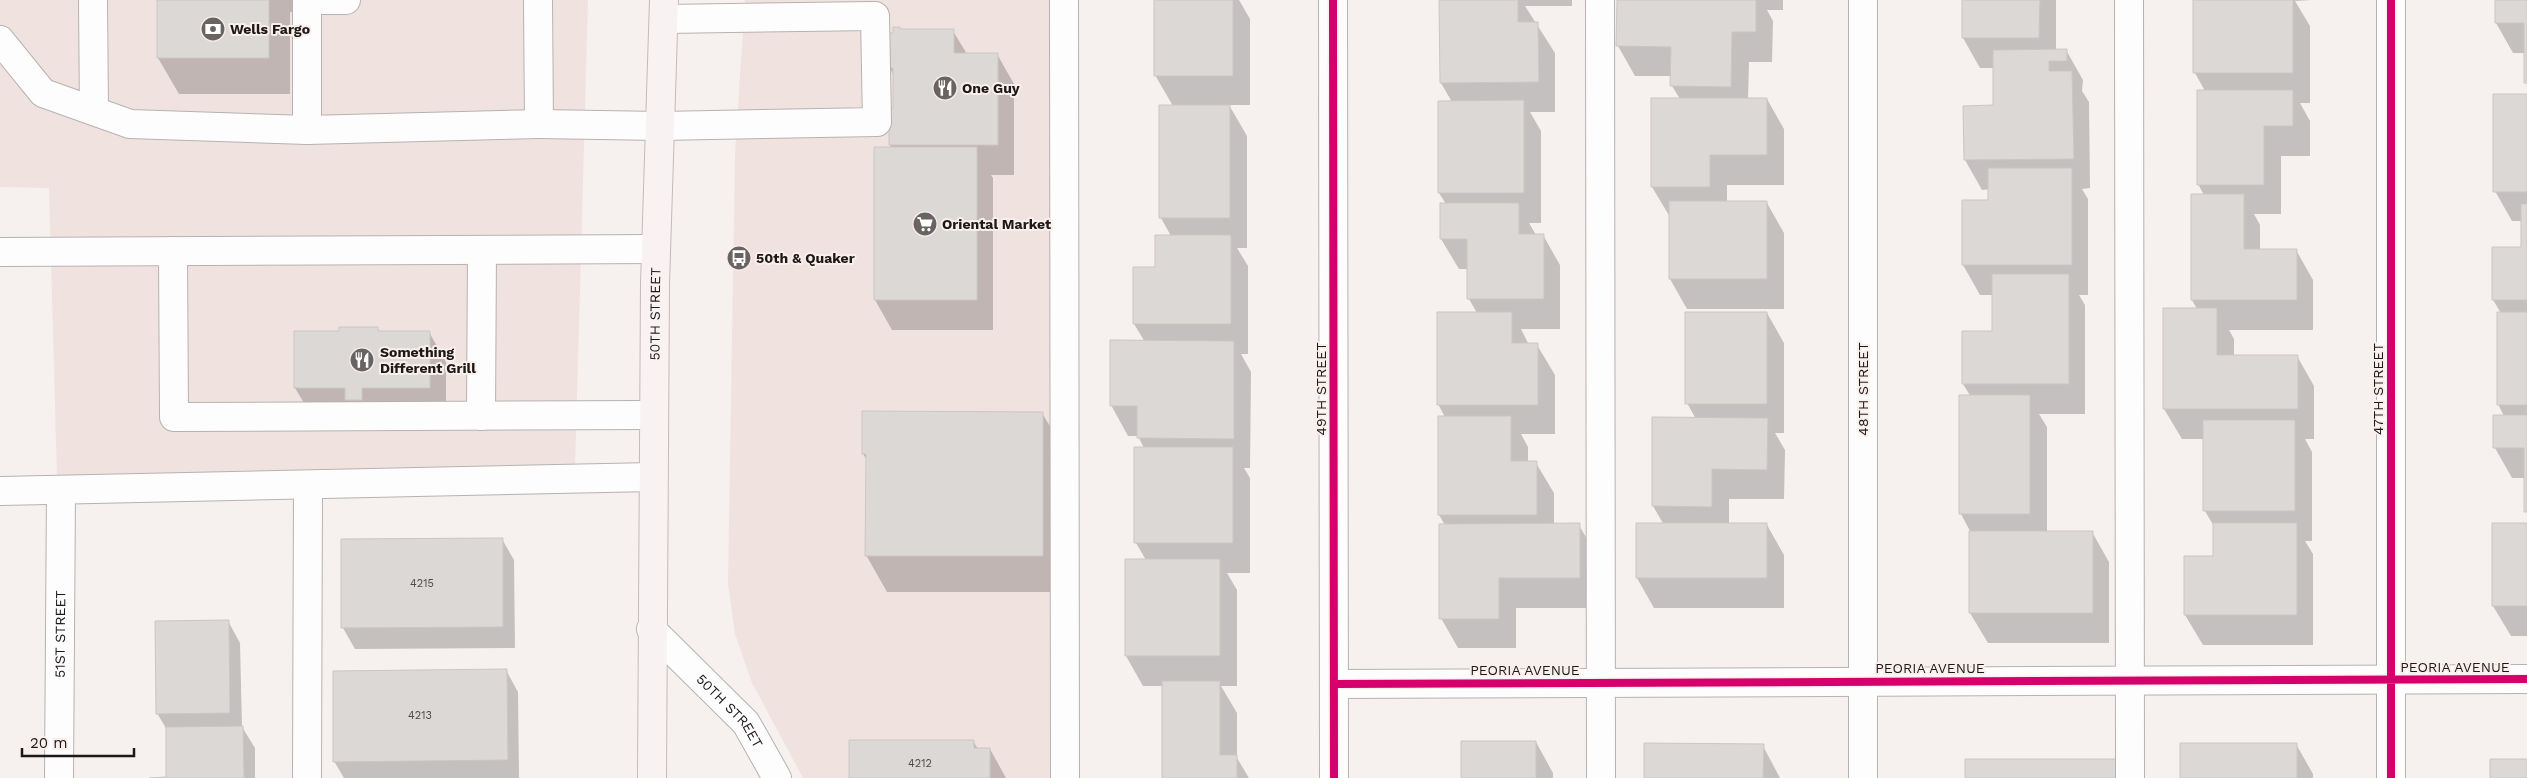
<svg xmlns="http://www.w3.org/2000/svg" width="2527" height="778" viewBox="0 0 2527 778" font-family="'Work Sans',sans-serif">
<rect width="100%" height="100%" fill="#f6f0ef"/>
<path fill="#f0e3df" d="M0,0h588l-13,471 -518,7 -8,-290 -49,-1z
M745,0h309l2,778h-253l-51,-95 -17,-49 -7,-50 7,-430z"/>
<path fill="#0003" d="M158,0h150v12h-18v82h-111l-21,-36z
M1155,0h84l11,19v86h-21l18,31v112h-10l11,18v88h-7l10,18 -1,96h-6l6,10v95h-23l10,17v96h-16l16,27v45l12,20h-85v-92h-21l-17,-30 20,-96 -10,-17 8,-95 -6,-12h-10l-17,-31 34,-63 -11,-18 37,-88 -10,-18 12,-112 -18,-31z
M1441,0h131v6h-47l30,47v59h-25l11,19v92h-12l7,12h7l17,30v64h-39l8,16h8l18,30v59h-34l7,13v16h8l18,30v32h25l17,30v53h-80v40h-58l-17,-30 4,-93 -6,-10 6,-98 -7,-13 39,-91 -8,-14v-30h-10l-18,-30 5,-35 -7,-11 13,-91 -11,-19z
M1618,0h165v10h-16l6,11 -1,41h-23l-1,37h19l17,30v56h-57v18h40l17,30v76h-97l-17,-30v-62l-18,-30v-88h28l-8,-13v-10h-37l-17,-30z
M1963,0h93v50h10l17,30 -1,11 7,11 1,86 -8,1 6,10v96h-9l6,10v109h-46l8,13v105h45l17,30v81h-121l-18,-30v-82l-9,-17 10,-117 -8,-13 30,-52v-37h-13l-17,-30v-64h27v-12l-8,1 -17,-30 30,-54 -1,-38h-14l-17,-30z
M2195,0h117l-17,1 15,25v77h-10l10,18v35h-29v58h-27l6,11v25h36l17,30v50h-84l5,9v17h63l17,30v53h-9l7,13v89h-7l8,13v91h-110l-18,-30v-58h30v-29l-10,-17v-72h-23l-18,-30v-100h33l-5,-9 12,-105 -6,-11 7,-93 -10,-18z
M2496,0h31v86l-2,-33h-12l-17,-30z
M900,28l1,3h52l14,23h30l17,30v91h-23l2,3v152h-101l-17,-30 17,-152 -2,-3 4,-35v-34l-4,-8 4,-33z
M2527,95v420l-2,-37h-13l-17,-30v-32h9l-6,-12 3,-91 -8,-13 29,-52v-27h-10l-17,-30z
M1767,313l17,30v90h-9l10,17 -1,49h-55v26h38l17,30v53h-130l-17,-30 27,-53 -11,-19 43,-87 -9,-16z
M377,328l3,4h49l17,30v56h-133l-18,-30 46,-56z
M1042,413l22,36v143h-177l-21,-37 1,-95 -4,-6z
M2527,525v111h-16l-18,-30z
M502,539l12,21 1,88 -160,1 -12,-21 -1,-87z
M228,621l12,22 2,84 13,21v30h-105h17v-48l-10,-17z
M506,670l12,22 1,86h-175l-10,-17z
M973,741l5,8h12l16,29h-156z
M1536,742l17,31v5h-91z
M2296,744l17,30v4h-132z
M1763,746l17,32h-135z"/>
<path fill="#dcd8d6" stroke="#cbc6c5" d="M157,0h112v58h-112z
M1154,0h79v76h-79z
M1439,0h79v22h20l1,60 -99,1z
M1617,0h139v32h-24l-1,55 -61,-1 1,-39 -55,-1z
M1962,0h78l-1,38h-77z
M2193,0h100v73h-100z
M2495,0h32v83h-3v-60h-29z
M893,27h7v2h54v24h44v92h-109v-37h4v-40h-5v-35h5z
M2067,49v12h-18v10h23l2,88 -110,1 -1,-54 30,-1v-55z
M2197,90h96v36h-29v59h-67z
M2493,94h34v98h-34z
M1651,98h116v57h-57v32h-59z
M1524,100v93h-86v-92z
M1159,105h71v113h-71z
M874,147h103v153h-103z
M1988,168h84v97h-110v-65h26z
M2191,194h53v55h53v51h-106z
M1669,201h98v78h-98z
M1440,203h79v31h25v65h-77v-60h-27z
M2521,204h6v96h-35v-53h29z
M1155,235h76v89h-98v-57h22z
M1992,274h77v110h-107v-53h30z
M2163,308h54v47h81v54h-135z
M1437,312h75v31h26v62h-101z
M1685,312h82v92h-82z
M2497,312h30v93h-30z
M339,327h39v4h52v57h-68v12h-17v-12h-51v-57h45z
M1110,340l124,1v98l-97,-1v-32h-27z
M1959,395h71v119h-71z
M862,411l181,1v144h-178l1,-102h-4z
M2493,415h34v97h-3v-64h-31z
M1438,416h73v45h26v54h-99z
M1652,417l116,1 -1,52 -55,-1v38l-60,-1z
M2203,420h92v91h-92z
M1134,447h99v96h-99z
M1580,523v55h-81v41h-60v-95z
M1636,523h131v55h-131z
M2213,523h84v92h-113v-59h29z
M2492,523h35v83h-35z
M1969,531h124v82h-124z
M503,538v89l-162,1v-89z
M1125,559h95v97h-95z
M229,620l1,93 -74,1 -1,-93z
M507,669l1,91 -175,2v-91z
M1162,681h58v74h17v23h-75z
M243,726l1,52h-95l17,-1v-50z
M849,740h125v8h16v30h-141z
M1461,741h75v37h-75z
M1644,743l120,1 -1,34h-119z
M2180,743h117v35h-117z
M1965,759h151v19h-151z
M2490,759h37v19h-37z"/>
<g fill="none" stroke-linecap="round" stroke-linejoin="round">
<defs>
<g id="minor">
<path d="M93,0l1,111"/>
<path d="M538,0l1,124 121,2 217,-4 -2,-106 -211,3"/>
<path d="M1064,0l1,778"/>
<path d="M1333,0l1,778"/>
<path d="M1600,0l1,778"/>
<path d="M1863,0v778"/>
<path d="M2129,0l1,778"/>
<path d="M2391,0v778"/>
<path d="M0,40l43,53 87,31 177,6 232,-6"/>
<path d="M307,130v-130h39"/>
<path d="M173,251l1,166 480,-2"/>
<path d="M0,252l656,-3"/>
<path d="M481,416l1,-166"/>
<path d="M0,491l653,-14"/>
<path id="s1" d="M651,629l95,94 31,55"/>
<path d="M1334,684l1193,-5"/>
<path id="s2" d="M59,778l2,-287"/>
<path d="M307,778l1,-293"/>
</g>
<g id="major">
<path id="s3" d="M652,778l3,-494 9,-284"/>
</g>
</defs>
<use href="#minor" stroke="#b6b2b1" stroke-width="30"/>
<use href="#major" stroke="#c4baba" stroke-width="30"/>
<use href="#minor" stroke="#fefdfd" stroke-width="28"/>
<use href="#major" stroke="#f8f3f2" stroke-width="28"/>
<defs>
<path id="cycleway" d="M1333,0l1,778
M2391,0v778
M1334,684l1193,-5"/>
</defs>
<use href="#cycleway" stroke="#f9efec" stroke-width="11"/>
<use href="#cycleway" stroke="#d6006c" stroke-width="8"/>
</g>
<defs>
<symbol id="bank-disc" viewBox="-11 -11 22 22"><circle r="9.5" fill="#696463" stroke="#f9efec"/><path d="M-6-4H6V4H-6ZM0-2.3a2.3 2.3 0 1 0 0 4.6a2.3 2.3 0 1 0 0-4.6Z" fill="#fff"/></symbol>
<symbol id="restaurant-disc" viewBox="-11 -11 22 22"><circle r="9.5" fill="#696463" stroke="#f9efec"/><path d="M-5-6h1v4h1v-4h1v4h1v-4h1v5L-1.5 .5V6h-2V.5L-5-1ZM5-6V6H3V1.5H1.5Q1.5-4 5-6Z" fill="#fff"/></symbol>
<symbol id="supermarket-disc" viewBox="-11 -11 22 22"><circle r="9.5" fill="#696463" stroke="#f9efec"/><path d="M-6-5.5h2.5l.6 2H6L4.5 2H-2.5L-4.4-4H-6ZM-1.5 3.2a1.3 1.3 0 1 0 .1 0ZM3 3.2a1.3 1.3 0 1 0 .1 0Z" fill="#fff"/></symbol>
<symbol id="bus-disc" viewBox="-11 -11 22 22"><circle r="9.5" fill="#696463" stroke="#f9efec"/><path d="M-5-6H5V4H4V6H2V4H-2V6H-4V4H-5ZM-3.5-4V0h7V-4ZM-3.5 1.2v1.5H-2V1.2ZM2 1.2v1.5H3.5V1.2Z" fill="#fff"/></symbol>
</defs>
<g fill-rule="evenodd">
<use href="#bank-disc" x="199" y="15" width="28" height="28"/>
<use href="#restaurant-disc" x="931" y="74" width="28" height="28"/>
<use href="#supermarket-disc" x="911" y="210" width="28" height="28"/>
<use href="#bus-disc" x="725" y="244" width="28" height="28"/>
<use href="#restaurant-disc" x="348" y="346" width="28" height="28"/>
</g>
<g text-anchor="middle" stroke-width="4" stroke-linejoin="round" paint-order="stroke">
<g font-size="11" fill="#4e4a48">
<text x="422" y="587">4215</text>
<text x="420" y="719">4213</text>
<text x="920" y="767">4212</text>
</g>
<g font-size="14" font-weight="bold" fill="#1d1918" stroke="#f9efec" text-anchor="start">
<text x="230" y="34">Wells Fargo</text>
<text x="962" y="93">One Guy</text>
<text x="942" y="229">Oriental Market</text>
<text x="756" y="263">50th &amp; Quaker</text>
<text x="380" y="357">Something<tspan x="380" dy="16">Different Grill</tspan></text>
</g>
<g font-size="14" fill="#1d1918" stroke="#f9efec">
<text dy="5" stroke="none"><textPath href="#s3" startOffset="464">50TH STREET</textPath></text>
<text transform="translate(1321 389) rotate(-90)" y="5">49TH STREET</text>
<text transform="translate(1863 389) rotate(-90)" y="5">48TH STREET</text>
<text transform="translate(2378 389) rotate(-90)" y="5">47TH STREET</text>
<text dy="5" stroke="none"><textPath href="#s2" startOffset="144">51ST STREET</textPath></text>
<text x="2455" y="672">PEORIA AVENUE</text>
<text x="1930" y="673">PEORIA AVENUE</text>
<text x="1525" y="675">PEORIA AVENUE</text>
<text dy="5" stroke="none"><textPath href="#s1" startOffset="114">50TH STREET</textPath></text>
</g>
</g>
<path d="M22 748v8h112v-8" fill="none" stroke="#1d1918" stroke-width="2.5"/>
<text x="30" y="748" font-size="15" fill="#1d1918" stroke="#f9efec" stroke-width="4" paint-order="stroke">20 m</text>
</svg>
